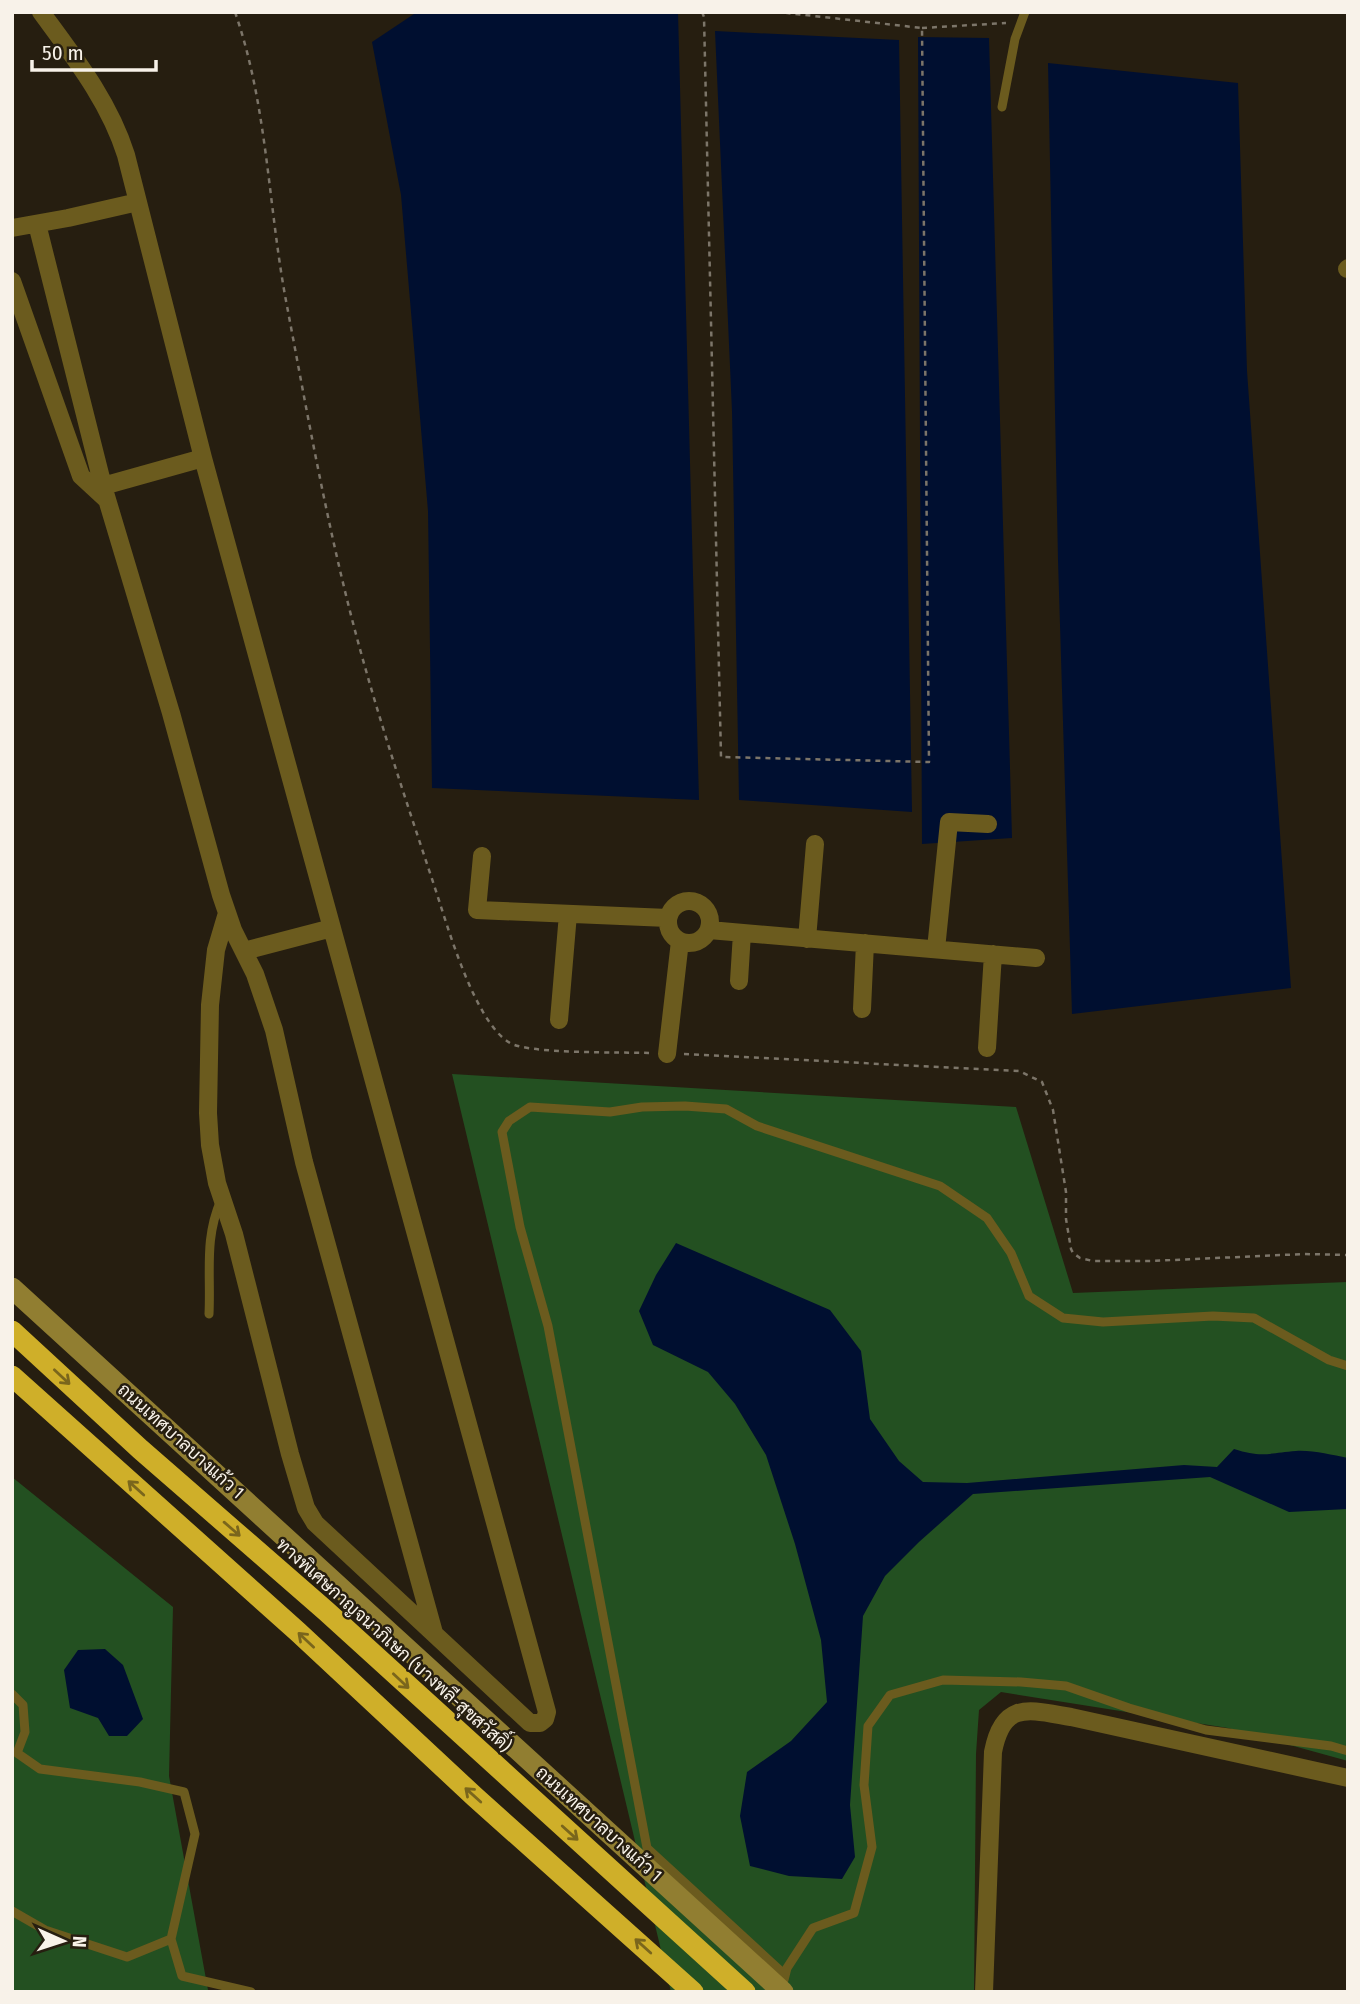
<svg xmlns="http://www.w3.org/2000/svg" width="1360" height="2004" viewBox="0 0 1360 2004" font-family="'Fira Sans Condensed',Sarabun,sans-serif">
<rect width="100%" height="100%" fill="#261e10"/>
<path fill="#235021" d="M452,1074l564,33 57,186 275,-11v479l-120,-33 -227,-36 -22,18 -3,44 -2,238h-303z
M12,1477l161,130 -4,169 39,214 12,2h-208z"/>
<path fill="#000f30" d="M417,12h261l21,788 -267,-12 -4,-277 -27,-316 -29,-153z
M715,31l184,9 13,772 -173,-12 -7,-389z
M918,37l71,1 23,800 -90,6z
M1048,63l190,20 9,288 44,617 -219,26 -14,-454z
M676,1243l154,67 31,41 9,68 29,42 24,21 44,1 217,-18 33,2 17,-18c27,9 36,4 62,2 17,-1 35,4 52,7v51l-59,3 -79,-35 -237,17 -54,48 -34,34 -22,40 -13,189 5,52 -13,22 -53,-3 -39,-10 -10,-50 7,-44 44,-31 36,-39 -6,-62 -26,-96 -29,-89 -31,-51 -27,-32 -55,-27 -14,-34 17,-36z
M105,1649l18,16 20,54 -16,17h-18l-11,-18 -28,-10 -6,-38 14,-20z"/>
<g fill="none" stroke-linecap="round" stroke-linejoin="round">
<path stroke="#7c7569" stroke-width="2.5" stroke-dasharray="5 5" stroke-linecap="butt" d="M235,12c33,95 33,196 52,294 20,106 39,213 66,317 23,88 52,175 81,262 13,39 40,137 76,158 19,11 112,9 139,10
M702,12l2,5 17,740 208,5 -7,-734 -144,-16
M922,28l84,-5
M684,1054l335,17 23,11 11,28 13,82v27l5,30 2,4 7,5 13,3h58l153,-7 44,1"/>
<path stroke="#6b5b1e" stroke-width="9" d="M1002,107l13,-68 10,-27
M209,1314c2,-42 -5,-75 12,-114
M12,1694l11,11 2,27 -8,21 23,16 100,13 44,10 11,42 -24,105 11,37 69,16
M12,1911l33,19 82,27 44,-18
M785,1975l-138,-127 -99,-522 -28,-99 -18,-95 7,-11 21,-14 80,5 32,-5 43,-1 41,3 31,17 183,60 47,32 24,35 18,43 34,22 40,4 110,-6 41,2 75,42 19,6
M784,1980l3,-12 26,-40 41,-15 18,-66 -8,-62 4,-59 22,-31 53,-15 78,2 45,4 63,22 77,22 125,16 17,5"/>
<path stroke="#6b5b1e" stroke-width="18" d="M41,12c33,45 68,89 85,143l77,303 344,1254 -2,7 -5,4h-10l-215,-200 -9,-15 -16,-54 -56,-220 -17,-51 -7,-38 -2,-32 2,-108 6,-55 11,-37
M37,224l66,262 68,227 50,182 12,35 22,44 19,56 30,132 130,471
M12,228l56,-10 70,-16
M1347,269l1,-1
M12,281l69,195 26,24
M103,486l100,-28
M482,856l-5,54 191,8
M668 922a21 21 0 1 1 42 0a21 21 0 1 1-42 0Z
M709,930l327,28
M807,939l8,-95
M936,949l13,-127 39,2
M244,951l88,-23
M739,981l3,-48
M862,1009l3,-66
M559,1020l9,-106
M987,1048l6,-94
M667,1054l13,-113
M984,1992l9,-240c10,-52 36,-42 78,-35l277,61"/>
<path stroke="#917e31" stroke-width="21" d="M12,1288l771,704"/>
<path stroke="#cfaf29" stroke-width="21" d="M12,1331l128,118 186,162 419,381
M12,1376l286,256 177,165 218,195"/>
</g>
<defs><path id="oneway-shaft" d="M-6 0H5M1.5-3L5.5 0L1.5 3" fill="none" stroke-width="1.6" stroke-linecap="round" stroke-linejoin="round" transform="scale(1.75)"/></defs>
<g stroke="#7a661c">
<use href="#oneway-shaft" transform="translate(62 1377) rotate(43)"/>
<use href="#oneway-shaft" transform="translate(136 1488) rotate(-138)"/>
<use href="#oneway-shaft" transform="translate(232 1529) rotate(41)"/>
<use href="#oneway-shaft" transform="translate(306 1640) rotate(-137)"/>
<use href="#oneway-shaft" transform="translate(401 1681) rotate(43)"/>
<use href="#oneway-shaft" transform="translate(473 1795) rotate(-138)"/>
<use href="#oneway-shaft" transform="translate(570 1833) rotate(42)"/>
<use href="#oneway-shaft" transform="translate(643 1946) rotate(-138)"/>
</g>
<g text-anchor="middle" stroke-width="5" stroke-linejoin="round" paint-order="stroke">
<g font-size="18" fill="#f8f2e9" stroke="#261e10">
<text transform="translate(181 1441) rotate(42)" y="6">ถนนเทศบาลบางแก้ว 1</text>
<text transform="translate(394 1645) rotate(42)" y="6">ทางพิเศษกาญจนาภิเษก (บางพลี-สุขสวัสดิ์)</text>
<text transform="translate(599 1824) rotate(42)" y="6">ถนนเทศบาลบางแก้ว 1</text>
</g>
</g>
<rect width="1360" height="2004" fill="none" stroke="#f8f2e9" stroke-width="28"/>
<g transform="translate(63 1941) rotate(93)" stroke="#261e10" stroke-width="5" paint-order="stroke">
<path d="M0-5L12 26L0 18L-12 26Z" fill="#f8f2e9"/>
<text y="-10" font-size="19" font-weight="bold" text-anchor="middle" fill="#f8f2e9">N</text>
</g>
<path d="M32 60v10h124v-10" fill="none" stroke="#f8f2e9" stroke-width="3.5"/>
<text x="42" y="60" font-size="21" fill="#f8f2e9" stroke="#261e10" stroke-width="5" paint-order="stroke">50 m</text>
</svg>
